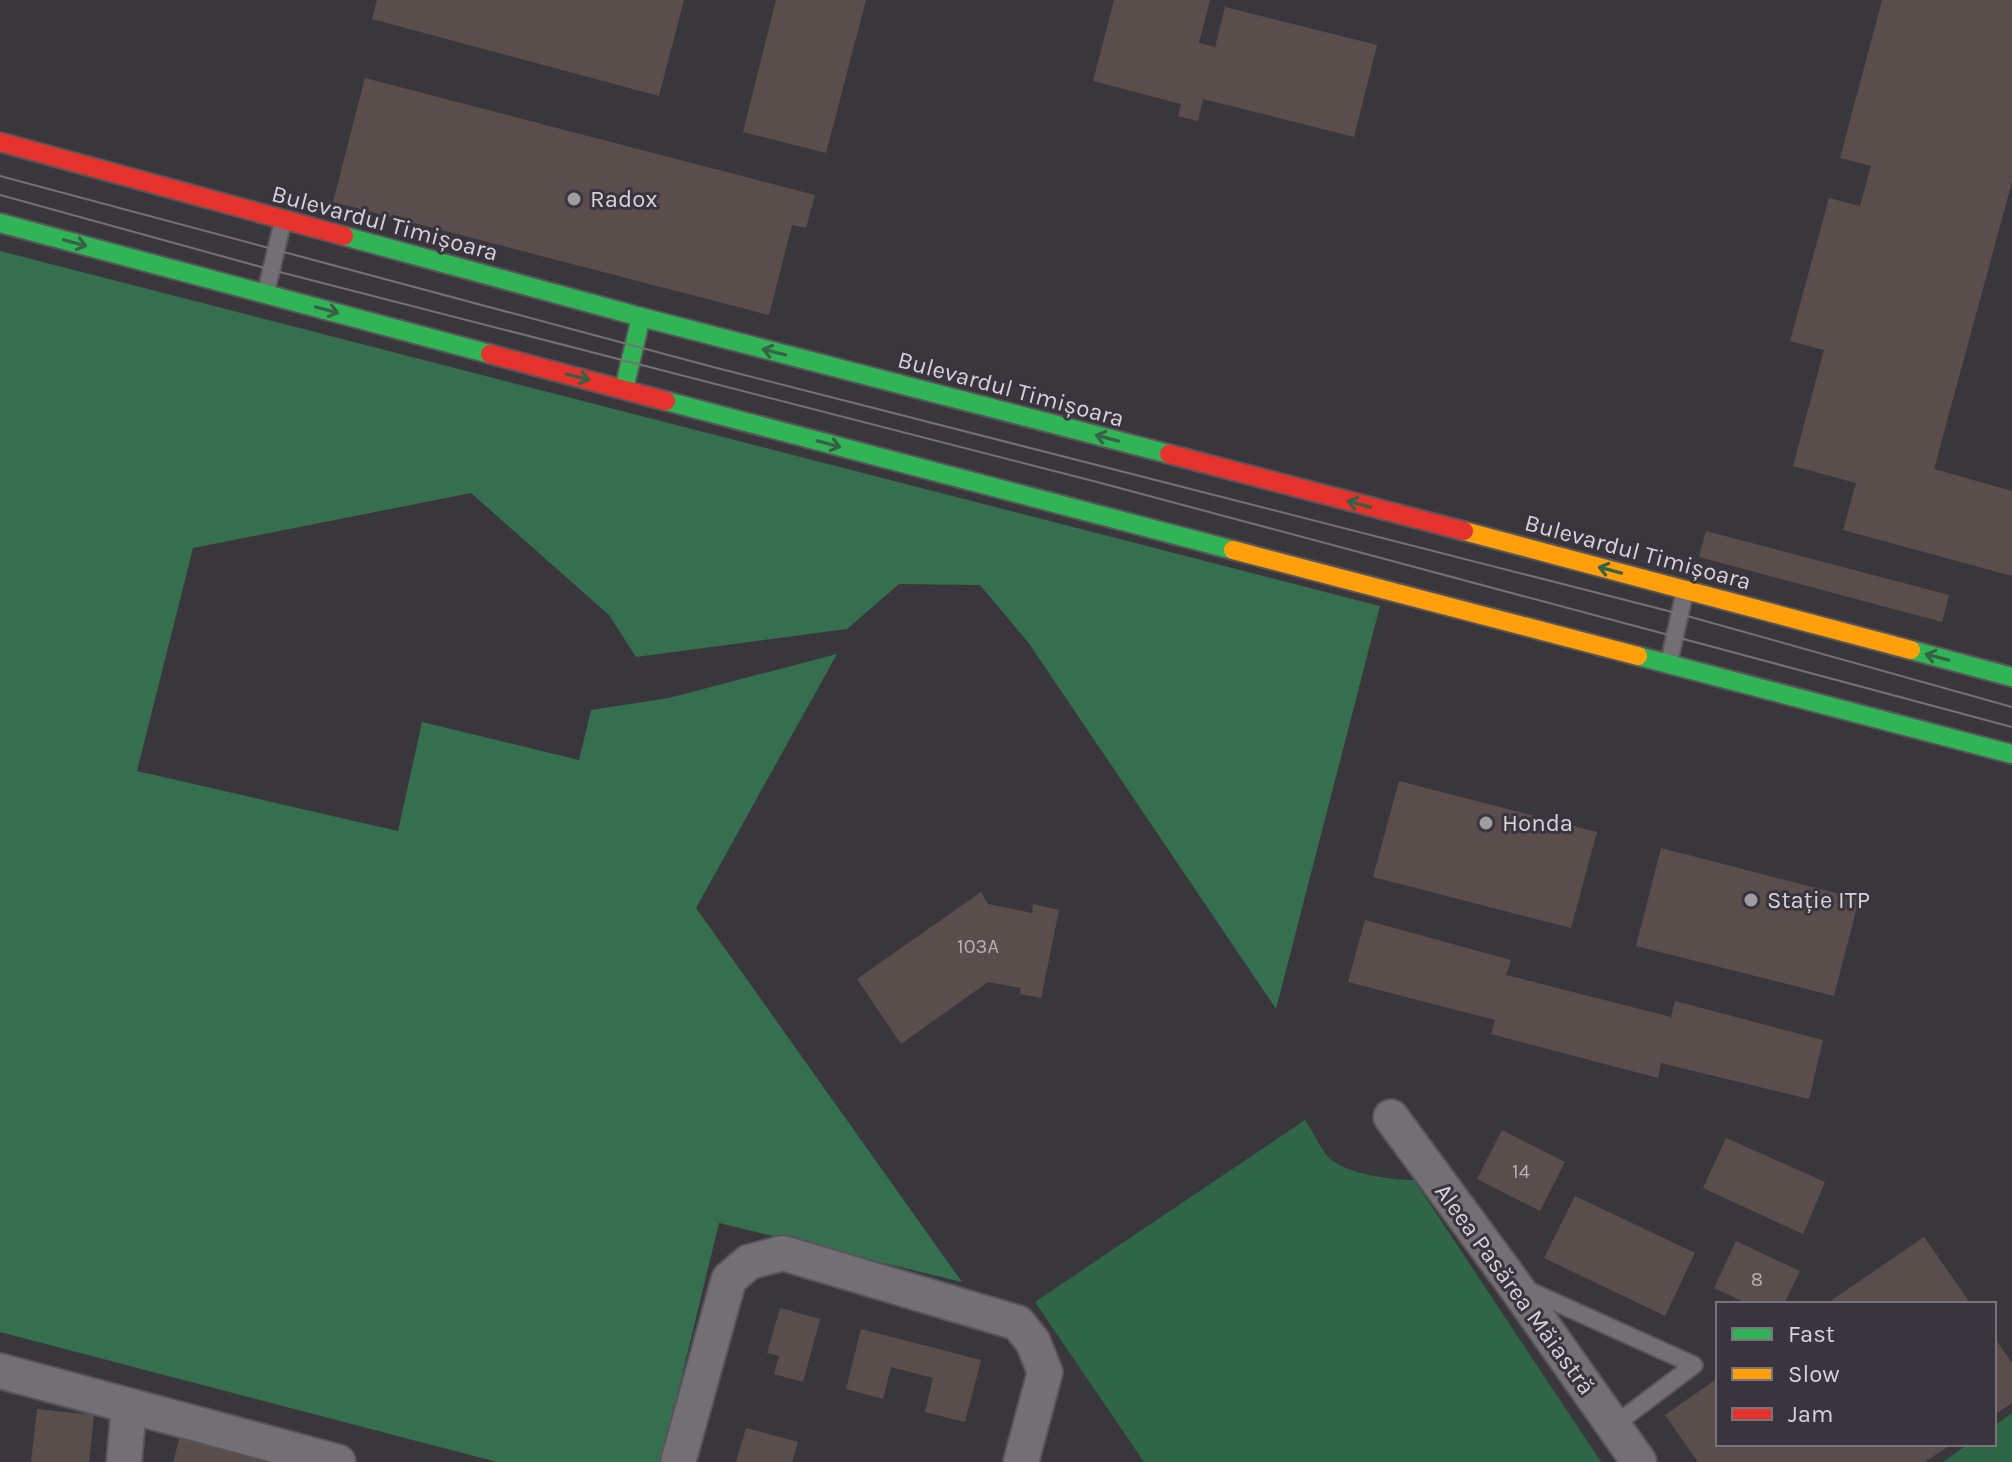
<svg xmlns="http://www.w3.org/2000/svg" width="2012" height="1462" viewBox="0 0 2012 1462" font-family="Karla,sans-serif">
<rect width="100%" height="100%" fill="#3a373c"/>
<path fill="#2e6647" d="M1305,1120c8,11 15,28 24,38 18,16 62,22 85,22l187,282h-457l-109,-160z
M2012,1413v49h-69l25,-18h26v-18z"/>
<path fill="#356f4f" d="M0,251l1380,355 -104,403 -248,-367 -48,-57 -81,-1 -52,45 -211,28 -27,-42 -138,-122 -278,55 -56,223 261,60 24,-109 157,38 12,-50 78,-12 168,-44 -141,254 266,374 -243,-59 -58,239h-164l-497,-130z"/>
<path fill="#5a4e4c" d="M377,0h307l-25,96 -287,-77z
M776,0h90l-40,153 -83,-21z
M1114,0h96l-11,43 16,4 10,-40 152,38 -23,92 -151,-38 -5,22 -20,-5 3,-12 -88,-23z
M1882,0h130v182l-78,287 78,22v85l-169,-46 13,-47 -63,-17 31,-116 -34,-9 39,-143 31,8 11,-40 -31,-8z
M365,78l450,117 -9,33 -14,-3 -23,90 -436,-113z
M1706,531l243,64 -7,27 -243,-65z
M1399,781l198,51 -26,96 -198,-51z
M1661,848l198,51 -25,97 -198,-50z
M981,892l7,12 44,9 1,-9 26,6 -18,88 -21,-4 1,-6 -33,-6 -87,62 -44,-65z
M1365,920l146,40 -5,15 165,42 4,-16 148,39 -14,59 -148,-36 -3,15 -167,-44 4,-14 -147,-38z
M1502,1130l63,32 -25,49 -63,-32z
M1726,1138l99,44 -22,52 -100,-46z
M1575,1196l120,57 -30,63 -121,-58z
M1924,1237l47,67h-145z
M1736,1241l64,30 -16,33h-36l-34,-16z
M780,1308l40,11 -17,63 -29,-8 5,-18 -12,-3z
M861,1329l120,31 -16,62 -40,-10 8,-34 -42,-11 -8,32 -37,-10z
M1994,1337l18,26v40l-18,12z
M1718,1378v66h234l-27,18h-227l-33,-47z
M37,1409l57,6 -5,47h-58z
M746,1428l52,14 -6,20h-56z
M182,1429l116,33h-125z"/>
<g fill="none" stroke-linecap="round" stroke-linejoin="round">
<defs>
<path id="lane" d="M266,292l17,-71
M1669,662l16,-71
M1526,1289l168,76 -81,61"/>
<path id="street" d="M1391,1117l122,166 126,179
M0,1371l338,91
M124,1462l5,-56
M678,1462l51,-183 20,-17 34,-9 235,70 15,19 12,30 -24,90"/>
<path id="fast" d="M0,223l490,131
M344,236l297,81 528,137
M624,389l17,-72
M666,401l567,149
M1911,650l101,27
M1638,656l374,98"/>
<path id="slow" d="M1464,531l447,119
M1233,550l405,106"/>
<path id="jam" d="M0,142l344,94
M490,354l176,47
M1169,454l295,77"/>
</defs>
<use href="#lane" stroke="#58555a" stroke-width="20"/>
<use href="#street" stroke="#58555a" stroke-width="38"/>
<use href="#fast" stroke="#58555a" stroke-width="22"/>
<use href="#slow" stroke="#58555a" stroke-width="22"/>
<use href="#jam" stroke="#58555a" stroke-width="22"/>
<use href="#lane" stroke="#737075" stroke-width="16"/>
<use href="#street" stroke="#737075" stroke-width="34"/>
<use href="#fast" stroke="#30b455" stroke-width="18"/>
<use href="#slow" stroke="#ff9f0a" stroke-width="18"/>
<use href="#jam" stroke="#e5322d" stroke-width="18"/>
<path stroke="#747275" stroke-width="2" d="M0,176l713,191 967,247 332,93
M0,195l272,75 825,212 915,245"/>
</g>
<defs><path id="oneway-shaft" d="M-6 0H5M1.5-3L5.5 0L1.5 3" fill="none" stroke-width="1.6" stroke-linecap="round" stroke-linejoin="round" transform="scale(2)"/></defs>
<g stroke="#366147">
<use href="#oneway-shaft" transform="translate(75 243) rotate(15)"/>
<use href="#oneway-shaft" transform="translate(327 310) rotate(15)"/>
<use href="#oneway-shaft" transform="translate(774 352) rotate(-166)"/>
<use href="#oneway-shaft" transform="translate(578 377) rotate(14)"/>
<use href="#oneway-shaft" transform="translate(1107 438) rotate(-165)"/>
<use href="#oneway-shaft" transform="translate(829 444) rotate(15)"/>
<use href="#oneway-shaft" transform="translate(1359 504) rotate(-165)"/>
<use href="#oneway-shaft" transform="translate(1610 570) rotate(-165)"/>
<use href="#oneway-shaft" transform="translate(1937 657) rotate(-165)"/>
</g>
<g fill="#9f9ca2" stroke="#3a343f" stroke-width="3">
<circle cx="574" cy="199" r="8"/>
<circle cx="1486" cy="823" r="8"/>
<circle cx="1751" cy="900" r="8"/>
</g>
<g text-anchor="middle" stroke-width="6" stroke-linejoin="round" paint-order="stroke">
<g font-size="20" fill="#b7b1b6">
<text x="978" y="953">103A</text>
<text x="1521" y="1178">14</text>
<text x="1757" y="1286">8</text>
</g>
<g font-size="24" fill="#d6d2d9" stroke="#3a343f" text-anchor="start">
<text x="590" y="207">Radox</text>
<text x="1502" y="831">Honda</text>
<text x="1767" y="908">Stație ITP</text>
</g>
<g font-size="24" fill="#d6d2d9" stroke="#3a343f">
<text transform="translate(385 223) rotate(15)" y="8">Bulevardul Timișoara</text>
<text transform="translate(1011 389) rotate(15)" y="8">Bulevardul Timișoara</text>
<text transform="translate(1638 552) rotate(15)" y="8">Bulevardul Timișoara</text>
<text transform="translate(1515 1289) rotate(54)" y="8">Aleea Pasărea Măiastră</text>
</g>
</g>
<rect x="1716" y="1302" width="280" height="144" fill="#3a343f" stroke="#78737d" stroke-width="2"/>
<rect x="1732" y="1328" width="40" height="12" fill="#30b455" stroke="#78737d" stroke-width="2"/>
<text x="1788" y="1342" font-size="24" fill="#d6d2d9">Fast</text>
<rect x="1732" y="1368" width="40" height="12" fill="#ff9f0a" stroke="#78737d" stroke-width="2"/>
<text x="1788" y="1382" font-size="24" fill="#d6d2d9">Slow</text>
<rect x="1732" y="1408" width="40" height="12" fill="#e5322d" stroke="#78737d" stroke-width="2"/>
<text x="1788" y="1422" font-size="24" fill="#d6d2d9">Jam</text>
</svg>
